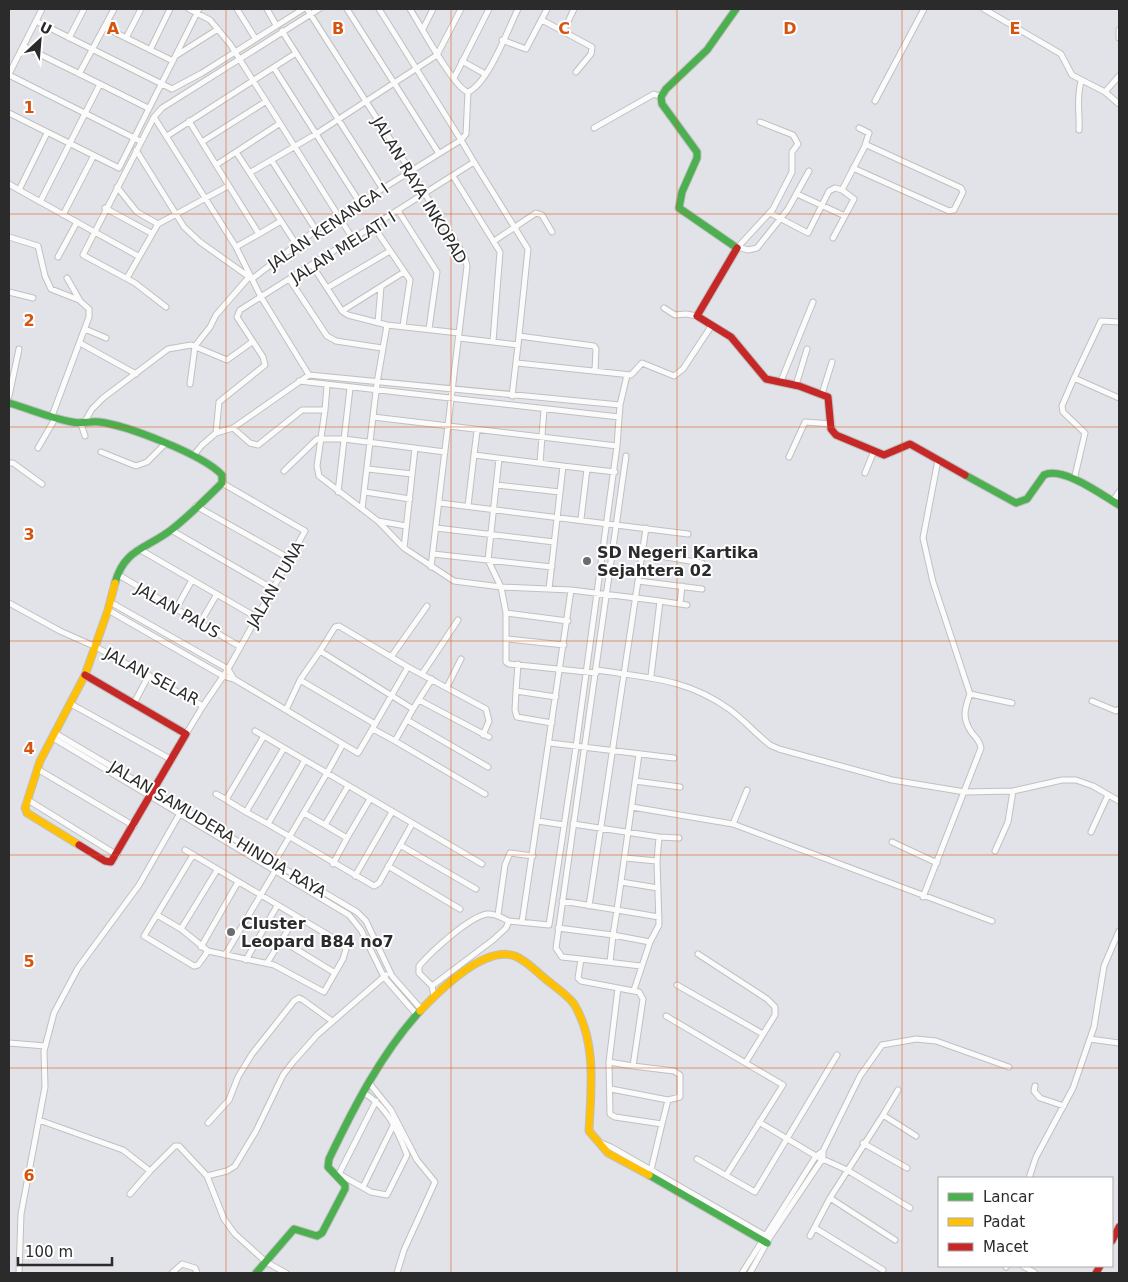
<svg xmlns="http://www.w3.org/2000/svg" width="1128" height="1282" viewBox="0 0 1128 1282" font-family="'DejaVu Sans',sans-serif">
<rect width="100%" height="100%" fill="#e2e3e8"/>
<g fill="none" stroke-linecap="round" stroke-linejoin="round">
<defs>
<path id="street" d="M189,9l21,11 20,24 123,195
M237,9l18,29
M267,9l9,16
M307,9l157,246 3,11 -36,301
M347,9l91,143
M410,9c9,14 45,81 58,83 20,-8 40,-63 50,-83
M984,9l77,45 11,21 33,17 14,12
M542,20l50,27 -1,7 -15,18
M36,21l136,68 30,-16 101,-64
M104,27l69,34
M423,29l10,-20
M1119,30v8
M282,31l100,157
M563,32l11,-23
M69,38l15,-29
M126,38l15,-29
M502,40l24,9 21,-40
M23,46l77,38 -60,118
M150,50l20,-41
M177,55l41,-26
M462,61l23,13
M274,68l86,135
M9,74l33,-65
M79,74l35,-65
M9,75l129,65
M454,78l35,-69
M100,84l48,24
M468,92l-2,42 -5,6 13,22
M1105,92l14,-16
M875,101l49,-92
M9,113l110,55 80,-159
M154,117l82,130 16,32 64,-49 145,-90 -82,-131
M189,121l27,44
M760,122l33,13 5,9 -6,8v20l-19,37 -35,38 10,3 9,-2 31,-39 21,-38
M594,128l60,-34 7,3
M859,128l10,5 -4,12
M1079,130c1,-19 -3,-29 2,-49
M47,133l-28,57 119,66
M167,136l129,-83
M202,142l63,-40
M136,150l48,77 16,15 52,37 9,18 48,78
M236,152l60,92
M272,161l44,69
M251,172l65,-38 121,-79 24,-46
M453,176l47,76 -7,89
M9,184l10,6
M117,187l20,25 21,12
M842,190l23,-44 2,-1 94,43 2,4 -9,18 -5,1 -96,-43
M797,194l48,22
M105,208l46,25
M399,212l38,60 -8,57
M770,213l38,20 21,-42 6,-3 7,2 12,9 -21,39
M63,215l30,-58
M374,227l36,53 -7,46
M259,234l22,-13
M9,237l29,9 7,30 6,13 28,11 10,9v8l-37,99
M494,241l42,-28 6,2 10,17
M236,247l23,-13 -43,-69 63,-41
M58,257l19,-35
M312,265l30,46 6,4 39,10 72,8
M67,278l12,21
M127,278l31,-54 70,-38
M290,280l37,56 9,5 46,7
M327,288l63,-37
M9,292l24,6
M166,307l-31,-24 -52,-28 71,-138 8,-9 157,-99
M664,308l11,7 11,-1 11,2
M342,311l62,-39
M1119,322l-18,-1 -27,57 45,20
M378,323l3,-36
M85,329l21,9
M519,336l75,10 2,3 -1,21
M459,338l59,7 -6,51
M80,343l56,31
M517,363l114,12 11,-12 32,13 9,-7 29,-44
M1074,378l-12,28 1,6 22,21 -11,47
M299,381l320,36
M781,381l32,-79
M190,384l5,-38 15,-19 6,-12 33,-38
M796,385l11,-36
M822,394l10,-32
M9,396l10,-47
M325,410l2,-24
M373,417l244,29 -41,301 -27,178 -40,-4
M84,423l8,-14 11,-11 65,-49 23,-4 36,15 25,-18
M81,424l4,12
M233,428l17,15 8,2 44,-35h23l-8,56 2,10 59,45 26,27 50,33 47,6 70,3 -49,332
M477,431l-3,24 89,11 -14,123
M216,433l3,-31 46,-37 -2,-8 -26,-40 3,-7 234,-148 54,87 -10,96
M617,446l3,-41 7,-30
M38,448l18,-31
M101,452l35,14 11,-4 18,-18
M193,456l9,-11 14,-12 17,-5 76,-53 311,30
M626,456l-70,492 6,9 19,2 -3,19 3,3 37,7 -9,74 1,52 5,3 47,7 -11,46
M789,457l16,-35 27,2
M499,459l-11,101 13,27 5,26v49l3,2 87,9
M9,463h4l29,21
M540,463l4,-54
M563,466l52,6
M368,469l44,5
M284,471l33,-32h27l101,13
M865,473l9,-22
M496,485l64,7
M338,492l12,-104
M365,492l45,7
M1113,501l6,-9
M440,503l248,31
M196,506l94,53
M468,506l6,-51
M362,509l15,-126 10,-58
M581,519l6,-50
M378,521l28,5
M436,528l118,14
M171,530l102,59
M404,548l11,-100
M139,549l117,68
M642,553l60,10
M433,554l119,13
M117,574l122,72
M638,581l64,8
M571,590l89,11 -9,75
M660,601l27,4
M110,602l118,67 6,10
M9,603l51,28 36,16 107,59 25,-37 77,-138 -83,-48
M680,604l2,-18
M176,609l16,-29
M108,610l115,66 11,3 124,74c17,-28 33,-57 50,-86l-69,-41 -4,1 -15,24 93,58 19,-30
M506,613l62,8
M200,623l17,-29
M507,639l57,6
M391,657l36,-51
M518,664l-2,27 40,6
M408,667l78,42 3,12 -6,14
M597,670c50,8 88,8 132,39 14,10 26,24 41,36l9,4 113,31 73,12 48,-1 49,-11h14l17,6 26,15
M422,674l36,-54
M300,680l75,44
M447,687l14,-28
M516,691l-1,19 2,7 35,6
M970,694l42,9
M419,700l70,37
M1092,701l24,10 3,-2
M134,703l15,-28
M71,704l101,56
M286,710l14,-30 20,-29
M407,720l81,47
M373,729l22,12 18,-32
M255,731l72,42 16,-29
M55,733l302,179 9,9 26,55 29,33
M186,734l17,-28
M264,736l-37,62 1,3 18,11 38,-64
M53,738l296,177 12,15 23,47 32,37
M395,741l90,53
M550,743l124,15
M639,754l-22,156 42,7
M39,770l95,56
M635,781l45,6
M216,794l11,6
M28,800l89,55
M632,807l101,17 259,97
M246,812l22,12 37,-64
M304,813l21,12 23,-39
M538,821l26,4
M268,824l106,62 5,-3 33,-59
M573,824l86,13 -2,24 2,64 -9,17 -16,48
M733,824l14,-34
M325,825l22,13 23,-39
M1091,832l17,-37
M659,837l20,1
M892,842l45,21
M400,845l76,44
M995,851l13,-29 5,-31
M193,855l-49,81 50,30 4,-1 10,-14
M625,858l32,3
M274,863l53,-90 155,91
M333,864l14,-26
M388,866l72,43
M355,876l37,-64
M621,882l37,6
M923,897l58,-149c-1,-7 -5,-10 -9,-15 -10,-14 -8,-23 -2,-39l-37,-112 -10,-44 15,-78
M589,906l57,-378
M157,915l24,14 27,22 66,14 50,27 19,-33 3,-10 -6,-7 -155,-92
M498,915l7,-50 5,-12 23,3
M558,928l55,7 4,-25 -55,-9
M181,929l36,-59
M281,940l54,33
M201,947l37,-65
M698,954l69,45 8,8v8l-29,47
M225,955l50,-84
M581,959l60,7
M246,960l31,-54
M610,962l3,-27 37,7
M267,963l29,-46
M677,985l86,49
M432,986l-13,-13v-7c13,-15 50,-49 68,-52 8,-1 15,4 22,7l-3,7 -13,12 -61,46 2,10
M666,1016l117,69 -56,89
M1090,1039l29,4
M9,1043l36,3
M609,1062l24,4 10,-67 -4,-7 -21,-4
M633,1066l41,5 6,4v22l-12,3 -6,24
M370,1084l21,26 26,50 18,22 -31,68 -7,23
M1035,1086l-1,5 6,7 24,8
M611,1089l57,11
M363,1092c25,16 34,37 44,63l-20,40 -16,-3 -32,-18 37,-73
M883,1115l15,-25
M39,1120l84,30 27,21 25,-25h4l28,30 17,43 11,15 31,28 20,11
M759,1122l57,34 31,14 63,38
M208,1123l21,-23 9,-23 14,-23 42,-53 5,-3 4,2 29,21
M599,1142l12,5 155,89
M863,1143l44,25
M823,1151l37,-75 22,-31 34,-6 20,2 73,26
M697,1159l58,33 82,-137
M207,1176l20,-5 8,-5 21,-35 27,-56 10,-13 24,-27 69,-60
M1029,1178l7,-21 37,-69 21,-61 10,-61 15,-35
M363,1187l31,-63
M130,1194l20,-23
M830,1198l65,42
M815,1228l68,42
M810,1236l20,-38 53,-83 33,21
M1023,1266l12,7
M1006,1267l1,-1
M19,1273l2,-59 24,-127 -1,-36 10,-38 24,-45 61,-83 44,-77
M172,1273l10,-9 13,4 2,5
M742,1273l74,-117 7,-5v7l-53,79 -20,36"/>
<path id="fast" d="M736,9l-29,41 -41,39 -5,8 1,7 35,48v6l-15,34 -3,16 58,40
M9,403c21,6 41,15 63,19 9,2 18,-1 27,0 27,3 105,33 123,53v8c-16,16 -33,33 -51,47 -25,19 -47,19 -56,53
M965,475l51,28 11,-4 17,-24c19,-9 58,20 75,30
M649,1175l118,68
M256,1273l38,-44 23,7 5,-3 23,-44v-4l-17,-18 1,-8c25,-52 52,-105 91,-148"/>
<path id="slow" d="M79,845l-52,-32 -2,-5 15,-47 45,-86 23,-65 7,-27
M420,1011c19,-20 64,-66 95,-55 10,4 19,13 27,20 10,9 25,18 32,28 23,38 17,85 15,127l19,22 41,22"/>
<path id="jam" d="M737,248l-40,68 34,21 35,42 33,7 29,11 3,32 5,6 48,20 26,-11 55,31
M79,845l26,16 6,1 75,-128 -101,-59
M1112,1241l7,-14
M1096,1273l4,-7"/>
</defs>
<use href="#street" stroke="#c0c0c0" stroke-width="7"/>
<use href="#fast" stroke="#c0c0c0" stroke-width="9"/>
<use href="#slow" stroke="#c0c0c0" stroke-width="9"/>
<use href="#jam" stroke="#c0c0c0" stroke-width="9"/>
<use href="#street" stroke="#fbfbfc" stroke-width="5"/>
<use href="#fast" stroke="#4caf50" stroke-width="7"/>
<use href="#slow" stroke="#ffc107" stroke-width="7"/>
<use href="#jam" stroke="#c62828" stroke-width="7"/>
</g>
<path fill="none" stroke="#d5540f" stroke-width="1" stroke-opacity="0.55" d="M226,9v1264M451,9v1264M677,9v1264M902,9v1264M9,214h1110M9,427h1110M9,641h1110M9,855h1110M9,1068h1110"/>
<g fill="#6b6b6d" stroke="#fff" stroke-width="2">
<circle cx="587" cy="561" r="5"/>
<circle cx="231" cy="932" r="5"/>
</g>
<g text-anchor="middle" stroke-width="4" stroke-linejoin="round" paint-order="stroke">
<g font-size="16" fill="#2b2b2b" stroke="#fff">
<text transform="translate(420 190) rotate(59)" y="6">JALAN RAYA INKOPAD</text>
<text transform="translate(328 226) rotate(-34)" y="6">JALAN KENANGA I</text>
<text transform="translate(343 247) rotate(-32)" y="6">JALAN MELATI I</text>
<text transform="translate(275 584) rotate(-60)" y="6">JALAN TUNA</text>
<text transform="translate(178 610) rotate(30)" y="6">JALAN PAUS</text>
<text transform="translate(152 676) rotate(28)" y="6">JALAN SELAR</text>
<text transform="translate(218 829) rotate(31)" y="6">JALAN SAMUDERA HINDIA RAYA</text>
</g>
<g font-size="16" font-weight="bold" fill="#2b2b2b" stroke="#fff" text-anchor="start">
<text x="597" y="558">SD Negeri Kartika<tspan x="597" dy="18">Sejahtera 02</tspan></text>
<text x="241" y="929">Cluster<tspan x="241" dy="18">Leopard B84 no7</tspan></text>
</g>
</g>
<g font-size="16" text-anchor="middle" font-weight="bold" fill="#d5540f" stroke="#fff" stroke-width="4" stroke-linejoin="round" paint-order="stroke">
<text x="113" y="34">A</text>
<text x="338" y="34">B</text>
<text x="564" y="34">C</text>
<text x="790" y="34">D</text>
<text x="1015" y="34">E</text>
<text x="29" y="113">1</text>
<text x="29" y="326">2</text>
<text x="29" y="540">3</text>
<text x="29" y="754">4</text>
<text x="29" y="967">5</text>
<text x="29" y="1181">6</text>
</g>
<rect width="1128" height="1282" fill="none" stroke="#2b2b2b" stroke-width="20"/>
<rect x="938" y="1177" width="175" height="90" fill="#ffffff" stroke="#aaaaaa"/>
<rect x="948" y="1193" width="25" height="8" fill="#4caf50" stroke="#aaaaaa"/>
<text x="983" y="1202" font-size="15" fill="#2b2b2b">Lancar</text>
<rect x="948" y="1218" width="25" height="8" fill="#ffc107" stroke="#aaaaaa"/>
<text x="983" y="1227" font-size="15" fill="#2b2b2b">Padat</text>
<rect x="948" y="1243" width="25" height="8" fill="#c62828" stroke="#aaaaaa"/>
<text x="983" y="1252" font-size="15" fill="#2b2b2b">Macet</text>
<g transform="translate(40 40) rotate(26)" stroke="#ffffff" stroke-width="4" paint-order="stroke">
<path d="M0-4L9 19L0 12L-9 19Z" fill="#2b2b2b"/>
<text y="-8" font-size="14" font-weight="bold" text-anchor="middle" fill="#2b2b2b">U</text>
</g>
<path d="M18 1257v8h94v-8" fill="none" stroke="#2b2b2b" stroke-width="2.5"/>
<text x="25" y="1257" font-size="15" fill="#2b2b2b" stroke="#ffffff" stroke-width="4" paint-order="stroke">100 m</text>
</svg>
